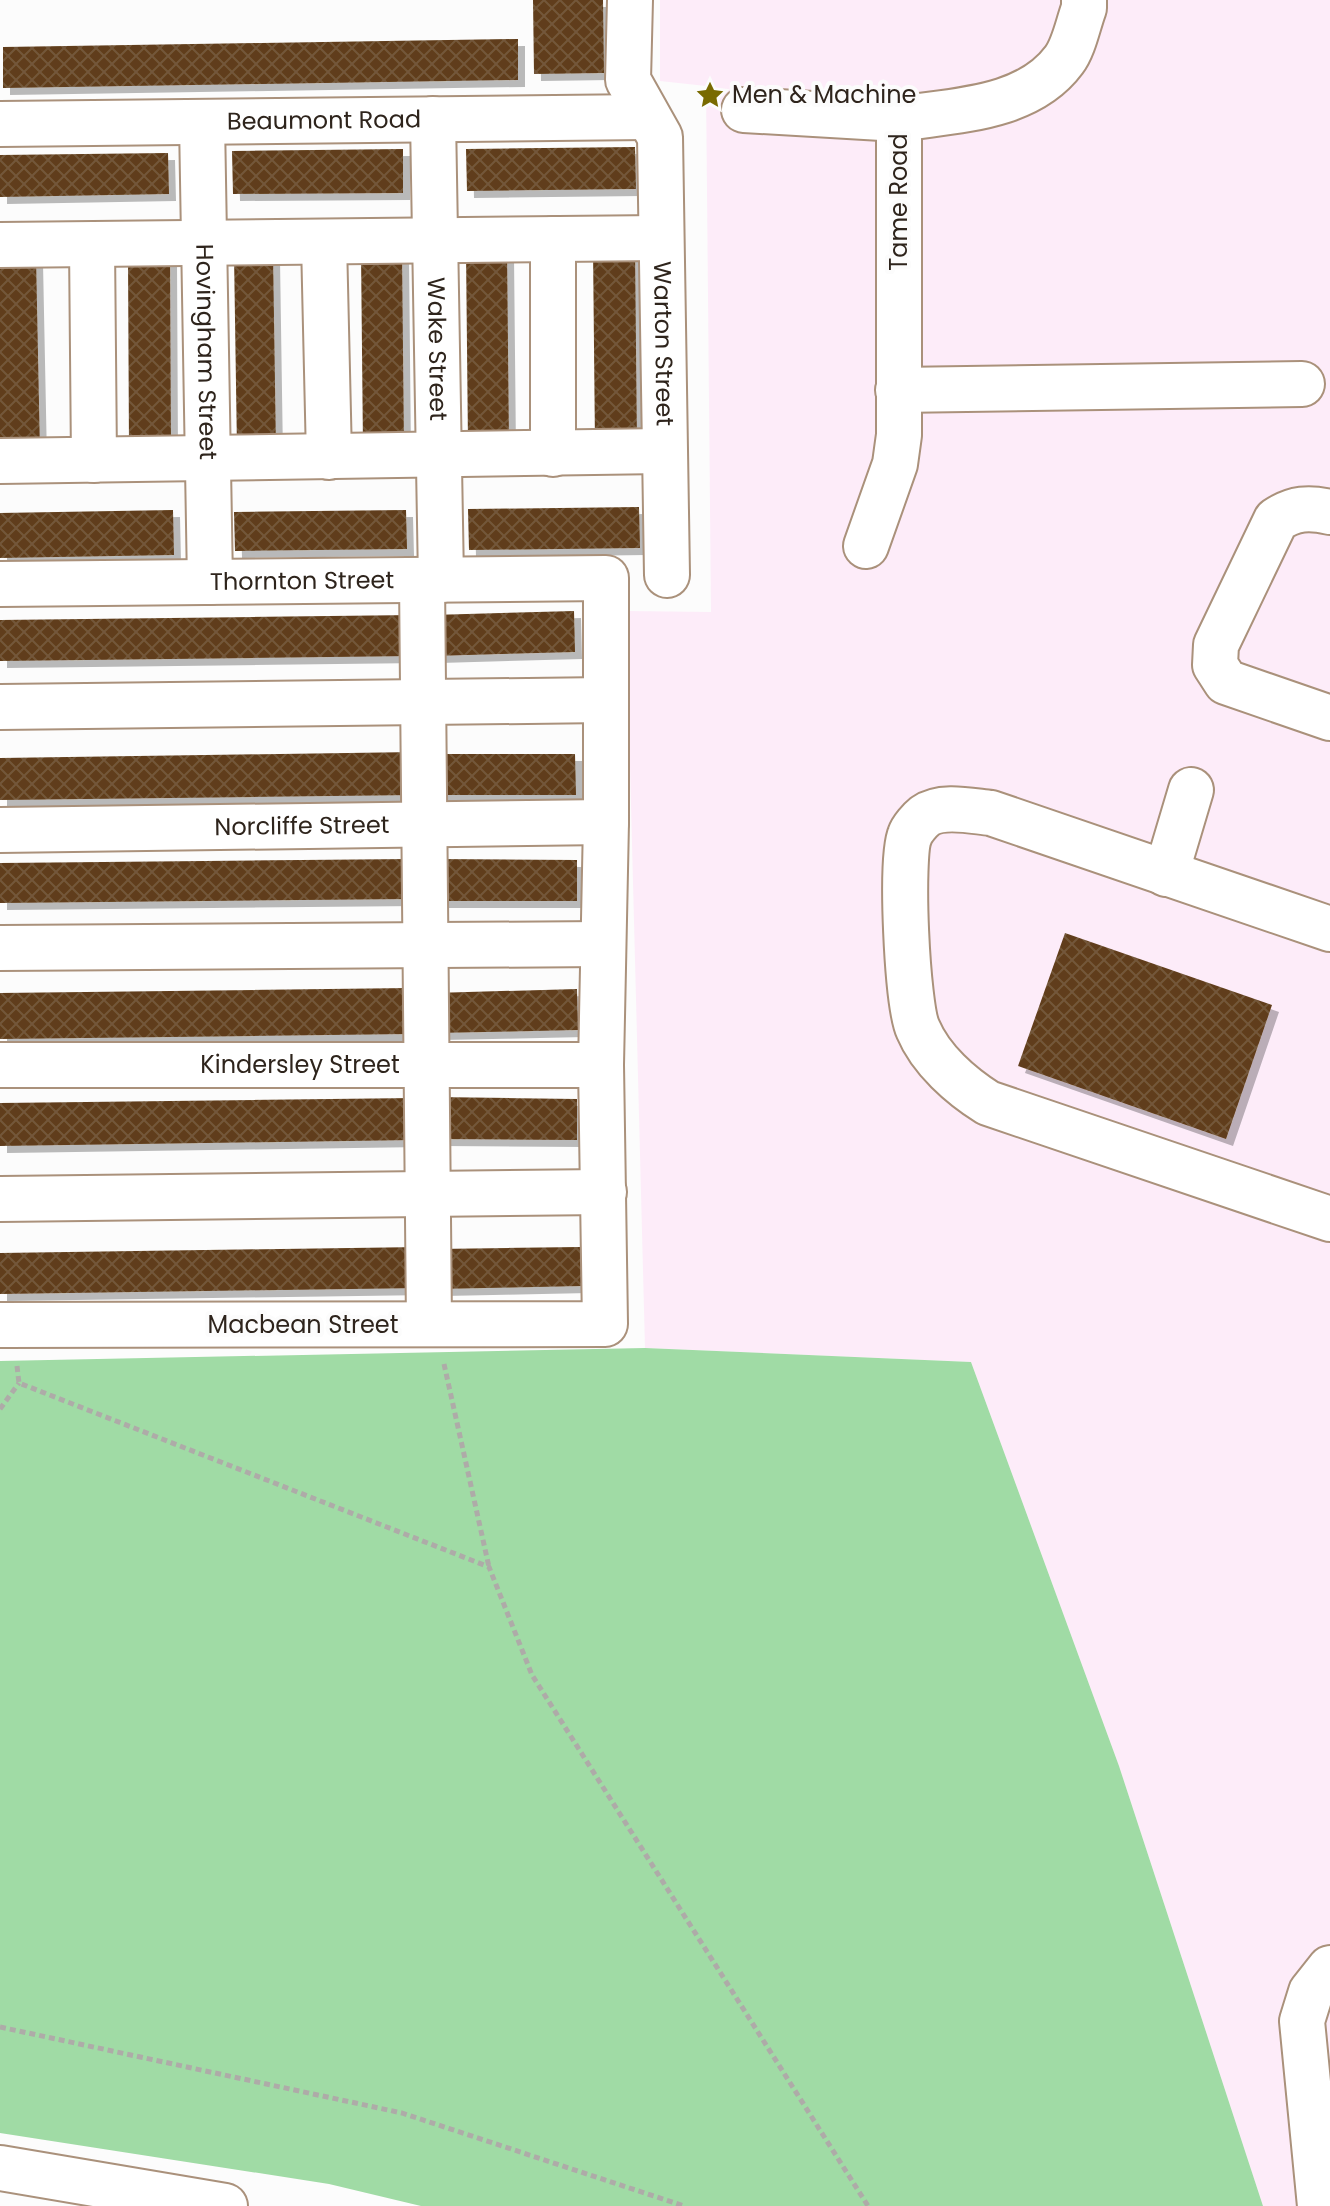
<svg xmlns="http://www.w3.org/2000/svg" width="1330" height="2206" viewBox="0 0 1330 2206" font-family="Poppins,sans-serif">
<defs>
<pattern id="building-cross-hatch" width="8" height="8" patternUnits="userSpaceOnUse" patternTransform="scale(2)"><rect width="8" height="8" fill="#603d1a"/><path d="M0 0l8 8M0 8l8-8" fill="none" stroke="#73573a"/></pattern>
<filter id="shadow"><feDropShadow dx="7" dy="7" stdDeviation="0" flood-color="#0004"/></filter>
</defs>
<rect width="100%" height="100%" fill="#fcfcfc"/>
<path fill="#fdecf9" d="M660,0h670v2206h-67l-144,-440 -148,-404 -326,-14 -19,-737 85,1 -5,-526 -46,-5z"/>
<path fill="#a0dba5" d="M645,1348l326,14 148,404 144,440h-842l-92,-22 -329,-51v-772z"/>
<path fill="url(#building-cross-hatch)" filter="url(#shadow)" d="M533,0h70l1,73 -70,1z
M518,39v41l-515,8v-41z
M635,147l1,42 -169,2 -1,-42z
M403,149v44l-170,1 -1,-43z
M168,153l1,41 -169,3v-42z
M593,248h42l2,197h-42z
M507,249l2,196h-41l-2,-195z
M361,252h41l2,196h-41z
M273,253l3,197h-39l-3,-196z
M128,255h42l1,194 -42,1z
M36,256l4,197 -40,1v-197z
M639,507l1,41 -171,2 -1,-41z
M173,510l1,45 -174,3v-45z
M406,510l1,39 -172,2 -1,-39z
M574,611l1,41 -142,4 -1,-41z
M414,615l1,41 -415,5v-41z
M416,752l1,43 -417,5v-42z
M432,754h143l1,41h-143z
M411,859l1,40 -412,4v-40z
M433,859l144,1v41h-144z
M1065,933l207,72 -46,134 -208,-73z
M410,988v46l-410,5v-46z
M577,989l1,41 -143,3 -1,-40z
M435,1097l142,2v41l-142,-1z
M415,1098l1,42 -416,6v-43z
M421,1247l1,41 -422,6v-41z
M580,1247l2,39 -145,3 -1,-40z"/>
<g fill="none" stroke-linecap="round" stroke-linejoin="round">
<defs>
<g id="minor">
<path id="s1" d="M630,0l-2,80 32,57 7,438"/>
<path d="M744,110l155,9"/>
<path id="s2" d="M433,119l8,461"/>
<path id="s3" d="M202,122l8,460"/>
<path id="s4" d="M0,124l647,-7"/>
<path d="M324,242l5,215"/>
<path d="M0,245l660,-7"/>
<path d="M92,245l2,215"/>
<path d="M898,390l404,-6"/>
<path d="M553,454v-215"/>
<path d="M0,461l663,-10"/>
<path d="M1330,512c-21,-5 -36,-4 -54,8l-60,125 -1,20 11,17 104,36"/>
<path d="M866,546l29,-82 4,-29v-316c55,-9 128,-9 165,-59 10,-13 14,-36 20,-52v-8"/>
<path d="M422,580l7,744"/>
<path id="s5" d="M0,584l606,-6v244l-5,243 4,259 -605,1"/>
<path d="M0,707l606,-7"/>
<path id="s6" d="M0,830l606,-8"/>
<path d="M1166,874l25,-84"/>
<path d="M1330,929l-339,-116c-20,-2 -49,-9 -66,3 -5,4 -13,13 -15,19 -10,22 -3,171 8,194 13,31 43,57 70,74l342,116"/>
<path d="M0,948l603,-4"/>
<path id="s7" d="M0,1065h601"/>
<path d="M0,1199l604,-7"/>
<path d="M1320,2206l-18,-185 9,-29 19,-24"/>
</g>
<path id="major" d="M0,2168l225,38"/>
</defs>
<use href="#minor" stroke="#aa917b" stroke-width="48"/>
<use href="#major" stroke="#aa917b" stroke-width="48"/>
<path stroke="#aeaba8" stroke-width="5" stroke-dasharray="6 4" stroke-linecap="butt" d="M444,1364l45,203
M17,1366l2,17 470,184 43,108 336,531
M0,1409l19,-26
M0,2027l402,86 282,93"/>
<use href="#minor" stroke="#fff" stroke-width="44"/>
<use href="#major" stroke="#fff" stroke-width="44"/>
</g>
<defs>
<symbol id="sight-bare" viewBox="-9 -9 18 18"><path d="M0-6L1.8-2.2L6-1.7L2.9 1.2L3.7 5.4L0 3.3L-3.7 5.4L-2.9 1.2L-6-1.7L-1.8-2.2Z" fill="#796a01" stroke="#fcfcfc" stroke-width="2.5" paint-order="stroke"/></symbol>
</defs>
<g fill-rule="evenodd">
<use href="#sight-bare" x="690" y="75" width="40" height="40"/>
</g>
<g text-anchor="middle" stroke-width="8" stroke-linejoin="round" paint-order="stroke">
<g font-size="24" fill="#2e241c" stroke="#fcfcfc" text-anchor="start">
<text x="732" y="103">Men &amp; Machine</text>
</g>
<g font-size="24" fill="#2e241c" stroke="#fcfcfc">
<text dy="8" stroke="none"><textPath href="#s4" startOffset="324">Beaumont Road</textPath></text>
<text transform="translate(899 202) rotate(-90)" y="8">Tame Road</text>
<text dy="8" stroke="none"><textPath href="#s1" startOffset="352">Warton Street</textPath></text>
<text dy="8" stroke="none"><textPath href="#s2" startOffset="230">Wake Street</textPath></text>
<text dy="8" stroke="none"><textPath href="#s3" startOffset="230">Hovingham Street</textPath></text>
<text dy="8" stroke="none"><textPath href="#s5" startOffset="302">Thornton Street</textPath></text>
<text dy="8" stroke="none"><textPath href="#s6" startOffset="302">Norcliffe Street</textPath></text>
<text dy="8" stroke="none"><textPath href="#s7" startOffset="300">Kindersley Street</textPath></text>
<text x="303" y="1333">Macbean Street</text>
</g>
</g>
</svg>
